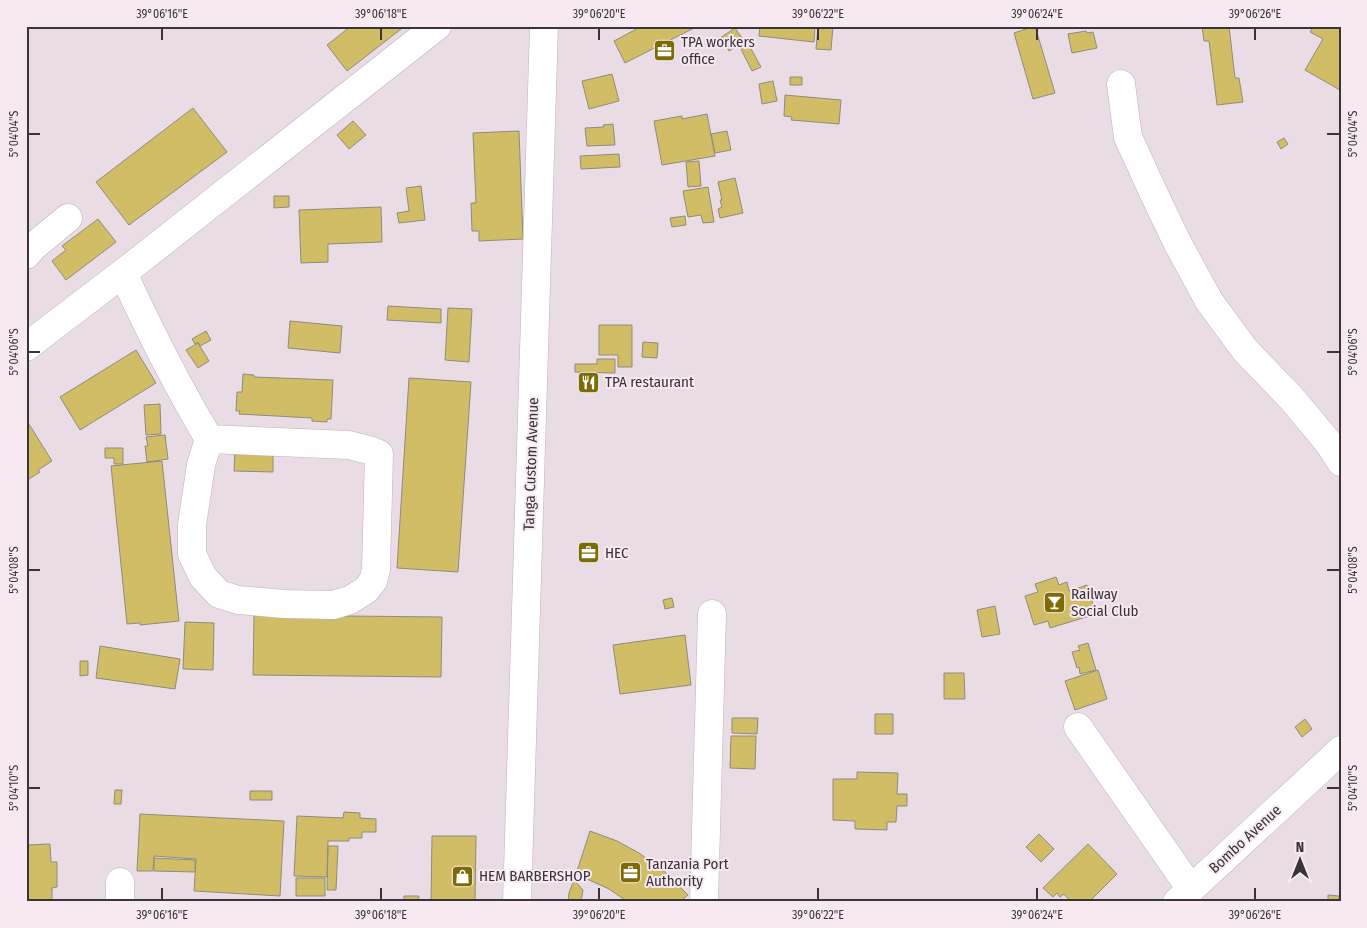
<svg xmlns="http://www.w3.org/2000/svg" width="1367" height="928" viewBox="0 0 1367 928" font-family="'Fira Sans Condensed',sans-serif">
<rect width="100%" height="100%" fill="#e9dce5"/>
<path fill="#d0bd65" stroke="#8f8c7f" d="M351,26h54l-58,45 -20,-26z
M642,26h56l-73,37 -11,-22z
M760,26h55l-1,16 -55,-6z
M818,26h15l-2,24 -15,-1z
M1035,26l20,67 -22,6 -19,-66z
M1202,26h27l6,52h4l4,24 -26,3 -8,-64h-5z
M1314,26h27l-1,64 -35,-20 18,-31 -13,-7z
M735,28l9,13 -15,10 -9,-13z
M1086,31l1,2 6,-1 4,16 -25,5 -4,-19z
M749,45l12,22 -9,4 -11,-22z
M612,74l7,27 -30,8 -7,-28z
M790,77h12v8h-12z
M773,81l4,20 -15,3 -3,-20z
M785,95l56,5 -2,24 -48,-4 1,-3 -8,-1z
M193,108l34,44 -98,73 -33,-43z
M707,114l8,42 -53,9 -8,-44 28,-5v3z
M353,121l13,14 -17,14 -12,-14z
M613,124l2,21 -28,1 -2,-18 19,-1 -1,-2z
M519,131l4,108 -44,2v-10h-7l-1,-28h5l-3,-70z
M727,131l4,19 -16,3 -4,-19z
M1284,138l4,6 -7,5 -4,-7z
M619,154l1,13 -39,2 -1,-13z
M699,161l2,25 -13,1 -2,-25z
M735,178l8,35 -23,5 -2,-9 4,-2 -2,-7h2l-4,-18z
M421,186l4,34 -26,3 -2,-10 12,-2 -3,-23z
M708,187l6,35 -11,1 -2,-8 -13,2 -5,-26z
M274,196h15v11l-15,1z
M381,207l1,35 -54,2v18l-27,1 -2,-53z
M685,216l1,9 -14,2 -2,-9z
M98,219l18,23 -50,38 -14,-19 14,-11 -4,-4z
M388,306l53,3v14l-54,-3z
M448,308l24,1 -3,53 -24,-2z
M290,321l52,5 -2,27 -52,-5z
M599,325h33v42h-14v-12h-19z
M206,331l5,9 -11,6 -2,-4 -3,2 -3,-5z
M643,342l15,1 -1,15 -15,-1z
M198,343l11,18 -11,7 -12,-18z
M136,350l20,33 -76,47 -20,-33z
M597,359h18v14l-40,-1v-8h22z
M243,374l11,1v2l79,3 -2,39h-4v3l-15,-1v-3l-73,-4 1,-3h-4l1,-19h5z
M409,378l62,4 -13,190 -61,-4z
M160,404l1,30 -15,1 -2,-30z
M27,421l25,40 -14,9 2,2 -14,9z
M165,435l3,24 -21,3 -2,-16h3l-2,-9z
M235,446l38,1v25l-39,-1z
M105,448h18v16h-9v-6h-9z
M162,461l17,160 -39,4v-2l-13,1 -16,-158z
M1056,577l3,8 8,-3 2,9 18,-6 9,29 -46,14 -2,-7 -14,4 -9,-29 13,-4 -3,-8z
M672,598l2,9 -9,2 -2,-9z
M995,606l5,28 -18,3 -5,-27z
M254,615l188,2 -1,60 -188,-2z
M185,622l29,1 -1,47 -30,-1z
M685,635l6,50 -71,9 -7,-49z
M1088,643l8,27 -16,4 -1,-7 -2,1 -5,-16 8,-2 -2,-4z
M100,646l80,13 -5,30 -79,-11z
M80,661h8v14l-8,1z
M1098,670l9,29 -32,11 -10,-29z
M944,673h20l1,26h-21z
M875,714h18v20h-18z
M732,718h26l-1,16 -25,-1z
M1305,719l7,10 -10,8 -7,-10z
M731,736h25l-1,33 -25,-1z
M857,772l41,1 -1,21h10v12h-10l-1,16h-9v8l-32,-1v-8l-22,-1v-41h24z
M115,790h7l-1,14h-7z
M250,791h22v9h-22z
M344,812l16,1v5l16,1v13h-14v6h-13v3h-21l-1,36 -33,-1 3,-60 46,2z
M140,814l144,7 -4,75 -86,-5 2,-32 -42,-3 -1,15h-16z
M590,831l27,10 22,12 27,20 22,22 -8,7h-52l-19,-13 -33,-15z
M1039,834l15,15 -13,13 -15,-15z
M432,836h44l-1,66h-44z
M50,844l1,18h6v25l-5,1v14h-26v-57z
M1088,844l29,30 -28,28h-18l-7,-8 -4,3 -3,-4 -4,4 -10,-9z
M328,846h10l-2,44h-9z
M154,858l41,2v12l-41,-1z
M296,878h29v18h-29z
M574,880l9,10 -2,12h-13l1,-9z
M1328,895l11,1v6h-11z
M404,896h15l-1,6h-14z"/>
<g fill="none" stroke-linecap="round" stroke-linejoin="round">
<defs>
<path id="minor" d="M1121,84l7,53 26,57 23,48 32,59 36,49 47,49 36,43 13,20
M26,255l8,-9 34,-28
M123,273c26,57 54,112 86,166l-8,26 -9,60v29l11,23 16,17 19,6 47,4 48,1 17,-5 16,-10 7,-9 3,-11 3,-116 -7,-3 -23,-6 -140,-6
M26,347l97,-74 314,-247
M1078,727l113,162
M120,902v-20
M517,902l27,-876
M704,902l8,-288
M1177,902l164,-152"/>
</defs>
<use href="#minor" stroke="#beb2bb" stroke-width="29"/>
<use href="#minor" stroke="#fff" stroke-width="28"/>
</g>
<path fill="none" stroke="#393438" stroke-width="2" d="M162,28v12M381,28v12M599,28v12M818,28v12M1037,28v12M1255,28v12M28,134h12M1327,134h13M28,352h12M1327,352h13M28,570h12M1327,570h13M28,788h12M1327,788h13M162,888v12M381,888v12M599,888v12M818,888v12M1037,888v12M1255,888v12"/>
<defs>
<symbol id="office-square" viewBox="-11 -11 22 22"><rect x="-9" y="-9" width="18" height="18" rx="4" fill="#7d6b04" stroke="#f6e9f2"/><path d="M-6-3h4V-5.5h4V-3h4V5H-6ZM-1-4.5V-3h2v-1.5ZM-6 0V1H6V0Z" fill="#fff"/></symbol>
<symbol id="restaurant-square" viewBox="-11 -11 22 22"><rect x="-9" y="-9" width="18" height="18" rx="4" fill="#7d6b04" stroke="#f6e9f2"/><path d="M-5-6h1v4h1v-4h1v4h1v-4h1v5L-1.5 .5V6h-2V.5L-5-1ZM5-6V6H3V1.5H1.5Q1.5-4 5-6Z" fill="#fff"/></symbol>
<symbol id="bar-square" viewBox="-11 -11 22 22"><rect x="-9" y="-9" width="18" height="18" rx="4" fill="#7d6b04" stroke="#f6e9f2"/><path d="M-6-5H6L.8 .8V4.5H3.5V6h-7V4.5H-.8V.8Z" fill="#fff"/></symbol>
<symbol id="shop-square" viewBox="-11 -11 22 22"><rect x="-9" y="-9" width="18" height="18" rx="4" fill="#7d6b04" stroke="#f6e9f2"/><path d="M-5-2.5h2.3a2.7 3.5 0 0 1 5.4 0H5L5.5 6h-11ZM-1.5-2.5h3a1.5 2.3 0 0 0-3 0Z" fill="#fff"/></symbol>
</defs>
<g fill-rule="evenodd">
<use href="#office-square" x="652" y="38" width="25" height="25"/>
<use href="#restaurant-square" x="576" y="370" width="25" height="25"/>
<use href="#office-square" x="576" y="540" width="25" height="25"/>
<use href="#bar-square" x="1042" y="590" width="25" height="25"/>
<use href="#office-square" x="618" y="860" width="25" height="25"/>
<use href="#shop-square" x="450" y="864" width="25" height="25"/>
</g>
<g text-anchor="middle" stroke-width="4" stroke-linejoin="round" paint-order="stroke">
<g font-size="15" fill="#393438" stroke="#f6e9f2" text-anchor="start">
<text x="681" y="47">TPA workers<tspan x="681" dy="17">office</tspan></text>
<text x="605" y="387">TPA restaurant</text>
<text x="605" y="558">HEC</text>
<text x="1071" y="599">Railway<tspan x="1071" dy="17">Social Club</tspan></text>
<text x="646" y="869">Tanzania Port<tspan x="646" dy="17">Authority</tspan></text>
<text x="479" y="881">HEM BARBERSHOP</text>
</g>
<g font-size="15" fill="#393438" stroke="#f6e9f2">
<text transform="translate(531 464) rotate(-88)" y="5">Tanga Custom Avenue</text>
<text transform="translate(1245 839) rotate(-43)" y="5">Bombo Avenue</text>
</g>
</g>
<rect width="1367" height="928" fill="none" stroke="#f6e9f2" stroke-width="55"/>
<g transform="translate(1300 860)" stroke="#f6e9f2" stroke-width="4" paint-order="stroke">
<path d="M0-4L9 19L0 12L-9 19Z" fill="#393438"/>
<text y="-8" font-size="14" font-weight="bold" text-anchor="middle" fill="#393438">N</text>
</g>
<rect x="28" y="28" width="1312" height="872" fill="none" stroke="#393438" stroke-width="2"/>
<g font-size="12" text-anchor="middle" fill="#393438">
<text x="162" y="18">39°06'16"E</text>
<text x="381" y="18">39°06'18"E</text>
<text x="599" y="18">39°06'20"E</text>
<text x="818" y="18">39°06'22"E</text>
<text x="1037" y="18">39°06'24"E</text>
<text x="1255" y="18">39°06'26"E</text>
<text transform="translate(14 134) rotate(-90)" y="4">5°04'04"S</text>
<text transform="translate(1353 134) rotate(-90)" y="4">5°04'04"S</text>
<text transform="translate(14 352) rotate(-90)" y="4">5°04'06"S</text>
<text transform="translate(1353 352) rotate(-90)" y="4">5°04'06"S</text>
<text transform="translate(14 570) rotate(-90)" y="4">5°04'08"S</text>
<text transform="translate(1353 570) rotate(-90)" y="4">5°04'08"S</text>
<text transform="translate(14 788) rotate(-90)" y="4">5°04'10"S</text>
<text transform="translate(1353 788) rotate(-90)" y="4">5°04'10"S</text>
<text x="162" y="919">39°06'16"E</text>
<text x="381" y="919">39°06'18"E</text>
<text x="599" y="919">39°06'20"E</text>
<text x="818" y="919">39°06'22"E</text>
<text x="1037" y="919">39°06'24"E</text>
<text x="1255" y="919">39°06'26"E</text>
</g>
</svg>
